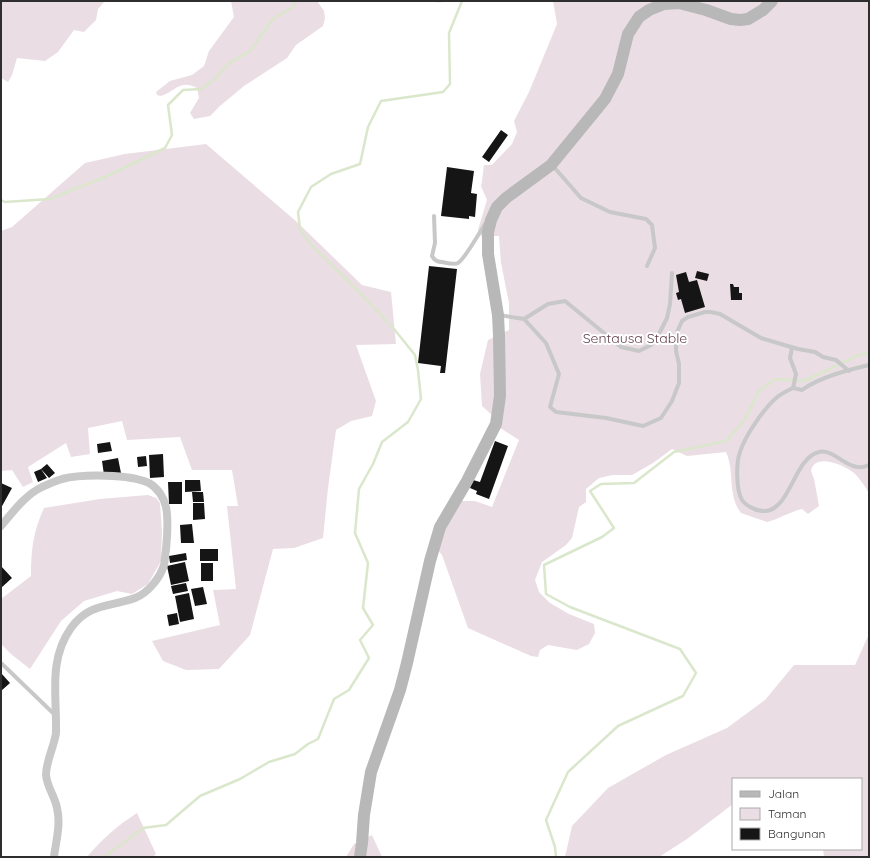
<svg xmlns="http://www.w3.org/2000/svg" width="870" height="858" viewBox="0 0 870 858" font-family="Quicksand,sans-serif">
<rect width="100%" height="100%" fill="#fff"/>
<path fill="#eadde3" d="M1,1h104l-7,8 -2,11 -12,12 -10,-2 -16,22 -13,9 -28,-3 -5,17 -4,7 -7,-4z
M231,1h86l7,10 1,7 -2,8 -27,19 -9,13 -43,28 -24,20 -10,10 -16,3 -4,-6 9,-15 -2,-10c-17,-9 -21,3 -36,8l-4,-1 -1,-3 14,-11 22,-6 12,-9 5,-15 25,-34z
M553,1h316v493c-3,-7 -9,-15 -15,-21 -9,-8 -40,-21 -43,-2l3,8 5,27 -11,8 -6,-5c-13,3 -23,10 -35,13l-26,-9c-14,-18 -6,-42 -15,-61l-39,4 -15,-7 -19,14 -21,12h-19l-14,3 -13,11v13l-7,5 -7,31 -6,7 -24,17 -7,18 4,12 11,11 19,11 25,10 1,9 -6,11 -12,6 -29,-5 -8,5 -2,7 -7,-1 -63,-28 -26,-73 -5,-6 12,-30 11,-18h15l17,6 27,-67 -27,-17v-8l-10,-9 -2,-32 8,-34 21,-10v-27l-8,-40 -2,-27h-18l-3,-6 9,-30 -6,-14 1,-5 2,-16h8l20,-21 5,-12 -3,-11 15,-29 28,-68z
M206,144l91,78 65,63 29,7 5,52 -40,1 20,56 -4,15 -21,5 -15,9 -8,58 -5,50 -29,10 -21,1 -23,86 -31,34 -33,1 -23,-9 -11,-20 68,-16 -7,-35 23,-1 -9,-83h11l-6,-36h-40l-12,-33 -53,3 -5,-19 -34,7 2,26 -19,3 -5,-14 -38,24 5,15 -10,5 -11,-17 -11,1v-240l11,-4 73,-64 40,-9z
M148,495l8,3 4,5 2,29 -1,29 -13,23 -16,10 -15,-3 -33,10 -23,20 -31,48 -19,-15 -10,-10v-45l30,-23c0,-26 2,-44 13,-68l56,-9z
M869,634v223h-45l-1,-8h38v-70h-128v25l-46,35 -28,18h-94l7,-31 36,-38 58,-33 61,-27 38,-28 29,-35h61z
M137,813l19,41 -3,3h-66c14,-17 31,-32 50,-44z
M372,835l10,22h-36l8,-13z"/>
<g fill="none" stroke-linecap="round" stroke-linejoin="round">
<path stroke="#dae7cc" stroke-width="2.5" d="M436,1h6
M1,200l4,2 45,-3 55,-22 60,-29 7,-13 -4,-30 15,-15 18,-1 14,-10 14,-16 21,-12 23,-32 20,-12 3,-6
M104,857l39,-29 23,-3 34,-29 40,-17 29,-17 26,-8 13,-10 10,-5 16,-40 15,-9 20,-32 -9,-18 13,-15 -10,-17 5,-45 -13,-30 4,-44 14,-25 9,-22 26,-20 13,-23 -3,-29 -3,-15 -21,-26 -39,-41 -44,-43 -11,-16 -2,-17 13,-25 20,-13 29,-10 8,-37 13,-26 62,-9 7,-8 -1,-51 13,-32
M556,857l-1,-10 -9,-27 22,-48 50,-46 65,-30 13,-23 -16,-24 -110,-42 -24,-13 -2,-29 58,-28 12,-9 -24,-37 11,-7 33,-1 40,-31 52,-11 18,-20 14,-29 17,-13 29,2 55,-26 10,-2"/>
</g>
<path fill="#151515" d="M501,130l7,5 -19,27 -7,-5z
M447,167l27,4 -3,22 6,1 -2,23 -6,-1v3l-28,-3z
M429,266l28,3 -12,104h-5l1,-7 -23,-3z
M697,271l12,3 -2,7 -12,-3z
M686,272l3,10 8,-2 8,27 -20,6 -4,-14 -3,1 -2,-7 3,-1 -3,-17z
M730,284h3l1,3h5v6h3v7h-11z
M495,441l13,5 -19,53 -13,-5 1,-3 -7,-3 3,-8 7,2z
M110,442l2,9 -14,2 -1,-9z
M163,454l1,23 -14,1 -1,-23z
M146,456l1,10 -9,1 -1,-10z
M118,458l3,15 -17,2 -2,-14z
M47,464l8,9 -6,5 -8,-9z
M41,469l6,9 -9,4 -4,-10z
M185,480h15l1,11 -16,1z
M168,482h14v22h-13z
M1,483l11,5 -11,20z
M192,492h11l1,10h-11z
M193,503h11l1,16 -12,1z
M192,524l2,19h-13l-1,-18z
M200,549h18v12h-18z
M186,553l1,7 -17,3 -1,-7z
M185,562l4,19 -18,4 -4,-19z
M201,563h12v18h-12z
M1,566l11,12 -11,10z
M186,583l2,8 -15,3 -2,-8z
M203,587l4,17 -12,2 -4,-17z
M189,593l5,26 -14,3 -5,-26z
M177,613l2,11 -10,2 -2,-11z
M1,673l9,10 -9,8z"/>
<g fill="none" stroke-linecap="round" stroke-linejoin="round">
<path stroke="#c8c8c8" stroke-width="4" d="M553,166l28,32 29,14 36,7 6,6 3,23 -8,18
M434,216l1,27 -3,13c2,4 5,6 10,6 5,1 12,3 16,1 7,-4 22,-32 28,-40
M499,315l25,4 24,-15 17,-3 56,46 18,4 12,-6 10,-15 6,-12 3,-14 2,-31
M524,319l22,24 13,31 -9,33 6,5 50,6 37,8 18,-8 11,-17 7,-18v-19l-3,-13v-12l2,-9 4,-9 6,-4 17,-5h6l9,2 41,24 37,11 17,3 8,5 13,3 13,11
M792,348l-2,10 6,16 -3,14
M869,365c-21,5 -49,12 -67,25l-9,-2c-6,3 -13,6 -18,11 -12,11 -30,37 -35,53 -4,10 -4,38 2,48 4,6 16,12 24,11 25,-3 28,-53 53,-59 16,-4 31,23 50,13
M1,663l53,51"/>
<path stroke="#c8c8c8" stroke-width="8" d="M1,526c12,-14 24,-31 41,-39 7,-3 13,-6 20,-8 20,-5 68,-5 87,4 9,5 15,15 17,24 3,14 1,29 0,43 -1,4 -1,10 -2,15 -4,13 -16,28 -29,33 -25,9 -46,5 -64,30 -23,32 -14,69 -15,105 -2,14 -10,28 -10,42 1,12 9,22 11,33 4,16 -1,33 -3,49"/>
<path stroke="#b8b8b8" stroke-width="12" d="M360,857l2,-14 2,-28 7,-43 29,-82 7,-27 23,-102 10,-34 27,-46 29,-57 4,-28 -1,-60 -1,-21 -10,-61v-22l3,-12 6,-13 9,-9 45,-33 54,-66 13,-25 10,-40 11,-17 10,-7 15,-6 15,-1 27,7 25,9 9,1 8,-1 15,-9 9,-9"/>
</g>
<g text-anchor="middle" stroke-width="4" stroke-linejoin="round" paint-order="stroke">
<g font-size="14" fill="#64414f" stroke="#fff">
<text x="635" y="343">Sentausa Stable</text>
</g>
</g>
<rect width="870" height="858" fill="none" stroke="#2e2e2e" stroke-width="4"/>
<rect x="732" y="778" width="130" height="72" fill="#ffffff" stroke="#ababab"/>
<rect x="740" y="791" width="20" height="6" fill="#b8b8b8" stroke="#ababab"/>
<text x="768" y="798" font-size="12" fill="#2e2e2e">Jalan</text>
<rect x="740" y="808" width="20" height="12" fill="#eadde3" stroke="#ababab"/>
<text x="768" y="818" font-size="12" fill="#2e2e2e">Taman</text>
<rect x="740" y="828" width="20" height="12" fill="#151515" stroke="#ababab"/>
<text x="768" y="838" font-size="12" fill="#2e2e2e">Bangunan</text>
</svg>
